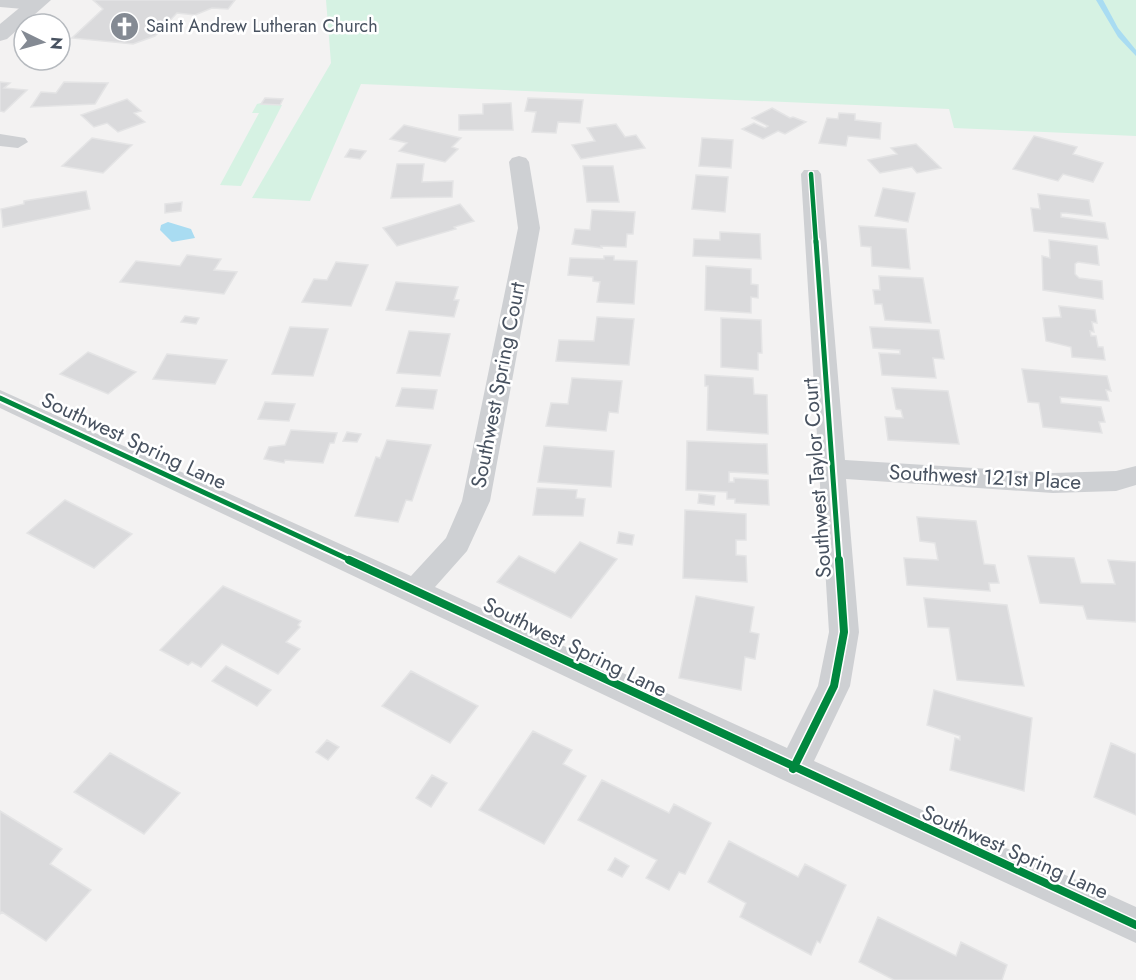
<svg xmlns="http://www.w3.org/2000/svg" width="1136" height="980" viewBox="0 0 1136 980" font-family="Jost,sans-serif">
<rect width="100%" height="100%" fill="#f3f2f2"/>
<path fill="#d6f2e3" d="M326,0h810v136l-182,-8 -5,-19 -588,-25 -51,117 -58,-3 79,-135z
M261,103l21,2 -41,81 -21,-1 39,-72h-7l5,-9z"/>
<path fill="#a9dcf2" d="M1096,0h7l15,28 18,22v6l-18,-19z
M168,222l23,7 4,9 -23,4 -12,-12 1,-5z"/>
<path fill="#dadadc" stroke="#e4e4e5" stroke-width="1.5" d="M93,0h142l-7,9 -16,-1 -17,7 -18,-2 -22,23 -22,8 -61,-6 31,-29z
M0,82l10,1 -6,5 23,2 -23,22 -4,-1z
M64,82l44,1 -13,21 -64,3 10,-15 15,1z
M265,98l18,1 -3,6 -19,-1z
M528,98l55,2 -3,23 -22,-1 -2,11 -24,-1 4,-20 -11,-1z
M127,99l14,12 -7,2 11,9 -27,10 -11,-9 -13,4 -13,-12z
M511,103l2,27h-54v-15l24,-1v-10z
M772,108l18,10 3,-1 13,5 -21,12 -7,-3 -15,8 -21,-10 12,-6 11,5 3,-2 -16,-8z
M839,113l16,1v6l26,3 -1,16 -32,-3 -2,10 -27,-3 8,-25 11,1z
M616,124l9,13 11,-2 9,13 -64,11 -9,-14 23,-4 -8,-13z
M404,125l57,13 -9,9 6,2 -13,13 -46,-11 8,-8 -17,-4z
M1034,136l43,11 -4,7 30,9 -10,19 -30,-8 -5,7 -45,-12z
M92,138l40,7 -29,28 -41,-7z
M702,138l31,2 -2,28 -32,-2z
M916,144l25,24 -24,5 -5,-6 -32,6 -12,-13 29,-6 -6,-6z
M350,149l16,2 -6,8 -15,-2z
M397,164h27l-2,18 31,-1 -1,16 -61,1z
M583,166h30l6,36h-32z
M696,175l32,2 -3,35 -33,-3z
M883,188l32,5 -7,29 -33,-6z
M86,191l4,18 -87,18 -2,-18 23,-5v-3z
M1038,194l51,6 3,16 -26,-3h-5v4l44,6 3,16 -74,-8 -3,-23 9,1z
M182,202l-1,9 -16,2v-9z
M460,204l14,17 -20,6 2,2 -59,17 -14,-18z
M592,210l43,2 -2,22h-6l-1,13 -25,-1 1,2 -30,-4 3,-15 15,1z
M859,226l47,3 4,40 -38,-3 -1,-19 -10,-1z
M720,232l40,2 1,25 -68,-3 1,-17 26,1z
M1049,240l48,6 2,19 -21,-3 -3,2v10l4,4 23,3 1,18 -60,-9 -1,-34 8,2z
M187,255l34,4 -7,11 23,2 -13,22 -104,-12 16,-21 44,5z
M604,256h10v4l23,1 -3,43 -37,-2 3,-20 -7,-1v-4l-25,-2 2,-17 34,1z
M336,262l32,3 -17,41 -49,-4 12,-23 13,1z
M706,266l45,3v15l7,1v13l-7,-1v16l-46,-3z
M879,276l44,2 8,45 -46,-3 -3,-16h-7l-2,-14h7z
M396,282l62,5 -4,13h5l-5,17 -68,-7z
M1059,306l36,4 2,13 -5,-1 2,10 -4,-1 1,5h5l2,11h5l2,13 -33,-3 -1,-10 -25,-6 -3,-23 18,-1z
M185,316l14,2 -3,6 -15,-2z
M597,317l37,2 -5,46 -73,-4 3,-21 35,1z
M721,318l40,2 1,33h-4v17l-37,-3z
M290,327l38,2 -15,47 -41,-2z
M870,327l69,3 5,29 -11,-1 3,20 -54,-3 -3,-22 21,1v-4l-27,-2z
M409,331l41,3 -10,42 -43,-3z
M88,352l48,20 -28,22 -48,-20z
M167,354l60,6 -12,24 -62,-5z
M1022,369l85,7 4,15 -5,-1 3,11 -49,-4 1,6 40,4 4,15h-6l3,11 -59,-6 -4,-24 -11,-1z
M705,375l48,3 1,16 13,1 1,39 -61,-4 1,-44h-3z
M572,378l50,3 -4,32 -9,-1 -3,19 -60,-5 5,-23 17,1z
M402,388l35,2 -4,19 -37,-3z
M892,388l56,3 11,53 -71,-4 -3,-23 18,1 -2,-8 -5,-1z
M265,402l30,2 -6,17 -31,-2z
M291,430l46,3 -3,10h-4l-7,20 -38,-3 -1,3 -20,-4 5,-12 16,-2z
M347,432l14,2 -4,8 -14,-1z
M387,440l44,5 -19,56 -6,-1 -8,22 -43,-6 21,-59 4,1z
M687,441l80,3 1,30 -39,-2v10h5v-4l34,2 1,25 -34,-2v-4h-8v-7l-41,-2z
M544,446l70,5 -3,36 -73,-5z
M537,488l40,2 -1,8 9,1 -2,17 -50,-1z
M699,494l16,2 -1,9 -16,-2z
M65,500l67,34 -38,34 -67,-35z
M685,510l61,4v26h-10v15l10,1 1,26 -64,-4z
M917,517l59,4 8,43 11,1 4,18h-10l1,8 -83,-6 -3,-27 34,2 -3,-17 -15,-2z
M619,532l15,3 -2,10 -15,-2z
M580,542l37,17 -46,59 -74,-36 22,-26 36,17z
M1028,556l46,2 7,25 34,1 -7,-24 28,2v60l-49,-3 -4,-13 -43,-3z
M223,586l78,35 -3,4 2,2 -14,15 14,7 -22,25 -56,-30 -21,23 -9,-5 -4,3 -28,-15z
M696,596l58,11 -4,25 9,2 -4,25 -10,-2 -4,33 -62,-12z
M924,598l83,7 17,81 -67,-6 -8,-52 -21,-1z
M226,666l45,24 -14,16 -45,-25z
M411,671l67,35 -28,37 -68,-37z
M934,690l98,28 -8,73 -74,-21 5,-32 5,2v-4l-33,-11z
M533,731l39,19 -9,14 23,12 -42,68 -65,-34z
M327,740l12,7 -11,13 -12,-8z
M1111,743l25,11v61l-42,-18z
M110,753l70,40 -36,41 -70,-42z
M432,775l15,8 -16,24 -15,-9z
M602,780l67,33 5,-9 37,19 -26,51 -6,-2 -10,18 -23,-12 11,-18 -79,-40z
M0,811l62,38 -12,15 41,26 -45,51 -44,-29 -2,2z
M729,841l69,36 7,-13 41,21 -26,58 -3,-2 -6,14 -71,-38 6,-14 -38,-21z
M615,858l14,8 -7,11 -14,-7z
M878,917l78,39 5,-14 46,23 -5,15h-108l-35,-18z"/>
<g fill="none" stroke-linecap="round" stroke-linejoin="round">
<path fill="#ced0d3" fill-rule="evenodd" d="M0,0h35l8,5 -8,5 -35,-3z
M0,134l25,4 3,4 -10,6 -18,-2z
M519,156l7,2 3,4 11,66 -50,273 -23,50 -32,36 352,161 31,-62 11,-54 -28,-458 3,-4h14l3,4 24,286 208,13 63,-2 20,-5v19l-20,6 -63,2 -207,-14 13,153 -9,54 -36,75 322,146v36l-355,-164 -781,-371v-18l411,186 35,-38 16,-37 56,-273 -9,-66 3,-4z"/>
<path fill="#ced0d3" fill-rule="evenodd" d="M29,0h22l-44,39 -7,2v-17z"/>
<defs>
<path id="cycleway-far2" d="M811,174l5,69"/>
<path id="cycleway-far1" d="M816,241l23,320
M0,398l352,163"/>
<path id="cycleway" d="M349,560l787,365
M793,769l41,-83 10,-54 -5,-72"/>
</defs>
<use href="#cycleway-far2" stroke="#fff" stroke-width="7"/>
<use href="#cycleway-far1" stroke="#fff" stroke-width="9"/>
<use href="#cycleway" stroke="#fff" stroke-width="11"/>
<use href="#cycleway-far2" stroke="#00873e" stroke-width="4.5"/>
<use href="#cycleway-far1" stroke="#00873e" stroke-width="5"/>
<use href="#cycleway" stroke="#00873e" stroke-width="8"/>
</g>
<defs>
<symbol id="church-disc" viewBox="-11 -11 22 22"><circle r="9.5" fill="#848a93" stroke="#fff"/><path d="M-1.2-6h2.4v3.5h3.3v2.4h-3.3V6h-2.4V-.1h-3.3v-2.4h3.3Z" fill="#fff"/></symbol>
</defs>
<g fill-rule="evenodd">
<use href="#church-disc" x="108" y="10" width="33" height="33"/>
</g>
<g text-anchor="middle" stroke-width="5" stroke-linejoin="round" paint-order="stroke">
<g font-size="18" fill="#485260" stroke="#fff" text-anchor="start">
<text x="146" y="32">Saint Andrew Lutheran Church</text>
</g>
<g font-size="21" fill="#485260" stroke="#fff">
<text transform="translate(498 385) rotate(-79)" y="7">Southwest Spring Court</text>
<text transform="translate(134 441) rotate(25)" y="7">Southwest Spring Lane</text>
<text transform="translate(985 477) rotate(3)" y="7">Southwest 121st Place</text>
<text transform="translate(817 478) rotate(-94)" y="7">Southwest Taylor Court</text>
<text transform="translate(575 647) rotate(26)" y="7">Southwest Spring Lane</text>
<text transform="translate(1015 852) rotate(24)" y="7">Southwest Spring Lane</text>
</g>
</g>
<g transform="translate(42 42) rotate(95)"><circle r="28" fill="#ffffff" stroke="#b6babf" stroke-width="1.5"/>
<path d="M0-4.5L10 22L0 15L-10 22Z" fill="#848a93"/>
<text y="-9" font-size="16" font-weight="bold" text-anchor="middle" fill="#485260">N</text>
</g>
</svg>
